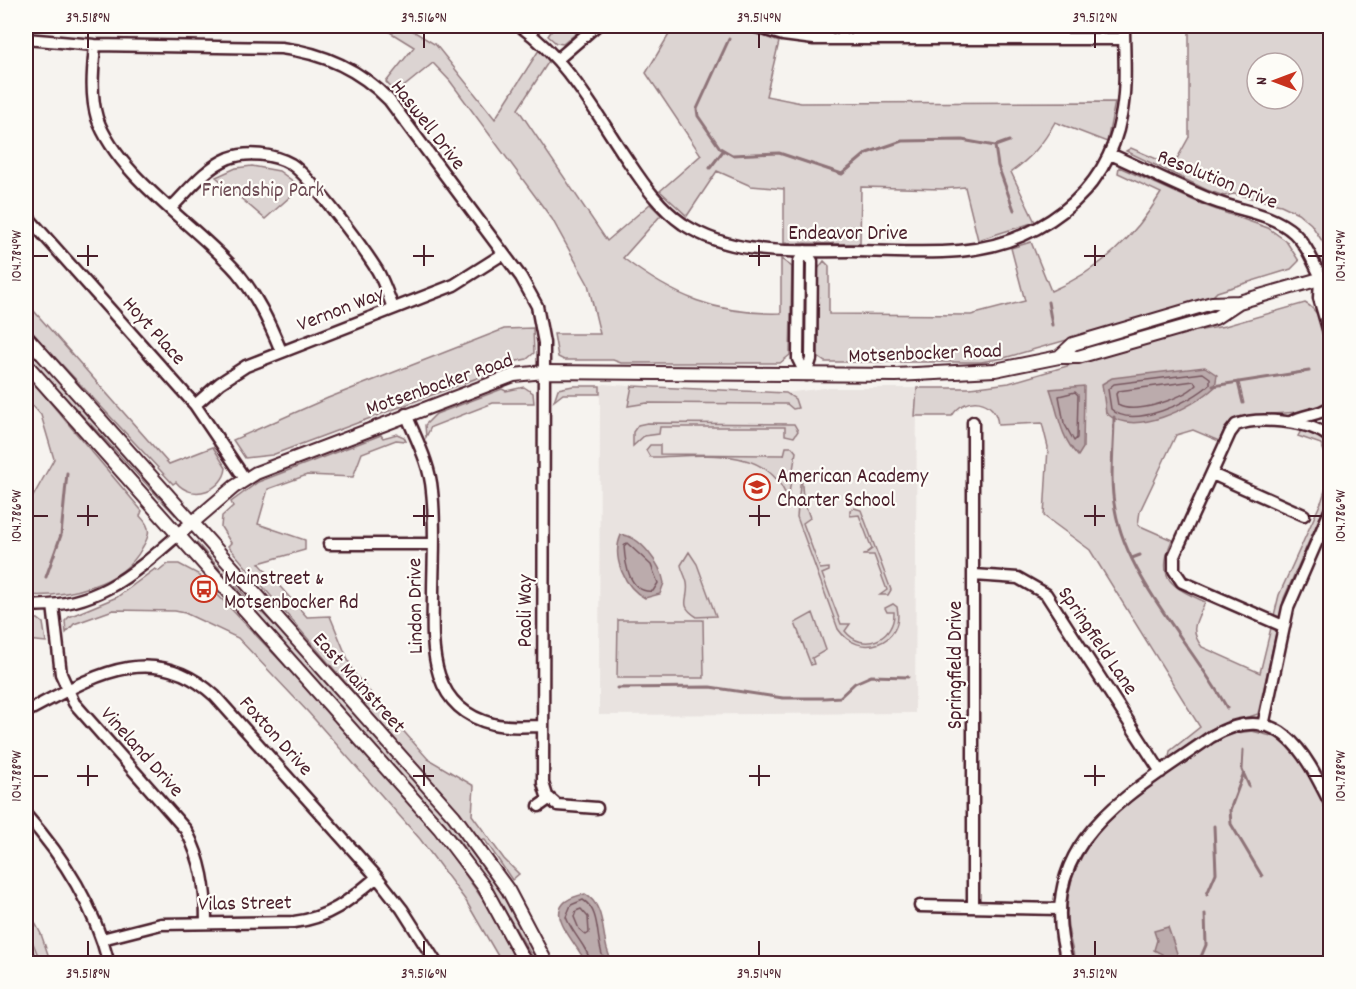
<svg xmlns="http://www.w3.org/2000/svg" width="1356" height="989" viewBox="0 0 1356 989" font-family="Dekko,sans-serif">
<rect width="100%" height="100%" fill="#f6f3ef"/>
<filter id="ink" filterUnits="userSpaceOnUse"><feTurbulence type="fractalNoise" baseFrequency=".0167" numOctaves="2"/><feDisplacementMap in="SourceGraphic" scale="12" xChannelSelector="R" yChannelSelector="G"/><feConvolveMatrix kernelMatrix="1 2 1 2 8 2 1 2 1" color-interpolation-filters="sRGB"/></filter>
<g filter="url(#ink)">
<path fill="#e9e3e0" d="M604,384l91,7 91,2 38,-5h93l-2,325 -316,2 1,-329z"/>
<path fill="#dcd4d2" stroke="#937a7e" stroke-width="1.5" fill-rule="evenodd" d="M380,26h25l31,19 59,74 44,-69 10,11 -31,48 89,132 43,-37 11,11 -38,43c50,38 94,57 158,55v-54l11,8 -2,88 -10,8h-159l-8,-3h-49l-6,-3 -4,-23h46l-12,-50 -36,-65 -102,-138 -17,-18 -37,30 -10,-11 28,-35z
M555,26h30l-22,18 -7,-1 -8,-7z
M674,26h63l42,16 -13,54 35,7 314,-1 -8,40 -52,-20c-12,22 -24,36 -44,50l24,50 -57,18 -13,-53 -23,2 -81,-2 -1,57 -76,-1v-54l-33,-3 -34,-15 -30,45 -27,-25 41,-36 -55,-82z
M1189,26h141v227l-19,-29 -13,-11 -17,-8 -47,-11 -10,2 -17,-6 -81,-39 5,-3 42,18 16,-29zM1257,63h36v36h-36z
M252,166l27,5 22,16 -36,32 -49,-42 20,-9z
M1119,167l87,39 62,22 18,13 13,20 -8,8 -74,23 -7,7 -206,59 -23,4h-156l-7,-5v-88l6,-8 5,5v48l142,1 54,-14 -14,-53 20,-6 20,49c49,-21 83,-53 110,-98l-43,-20z
M26,302l143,162 44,-17 13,21c-2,21 -33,35 -50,14l-3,2 -147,-158z
M1305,303c28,14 25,71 25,99l-20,9 -73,6 -12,11 -6,13 -26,-11 -17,5 -36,76 -2,14 34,15c-17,39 0,47 33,62 -8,19 -17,27 -3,45l58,26 19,-78 43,-95 8,-25v19l-46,104 -26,116 -49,16 -40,28 1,-7 30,-24 -110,-177 -46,-34 4,-69 -6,-24 -44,2c-2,-27 -33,-31 -46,-9h-37l2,-28h53l39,-5 164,-48 52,-9z
M1212,307v5l-18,8 -118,32 20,-9z
M533,328l1,25 -7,6 -15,3 -3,4 -237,89 -27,3 -12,-18 95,-42 176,-69z
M26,346l151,167 -2,2 -149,-160z
M26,374l116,137 -2,5c12,12 10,19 2,32 -19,37 -77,50 -116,47v-86l28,-50 -13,-44 -15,-17z
M573,386h27v8h-37l-9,7 4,-12z
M632,386l154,7 9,6 3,9 -5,1 -6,-5 -140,-1 -19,3z
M524,387l9,6 1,10h-41l-62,24 -5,10 -1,-12 11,-11 66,-25 4,2z
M647,423l147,1 4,7 -4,6 -9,-2v-8h-125l-1,7 -15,2 -11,10v-14l5,-7z
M1302,429l22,8 6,6v23l-9,-22 -23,-8z
M397,434l7,3 2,4 -10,-1 -34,13 -9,24 -46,-2 -39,14 -10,35 47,16v10l-46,13 48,54 23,-1 23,56 38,45 37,42 46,27 -2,29 32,44 15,15 -7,6 -27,-40h-4l-253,-294 3,-3 -10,-16 1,-11 11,-10 -2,-4 27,-20 123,-47 2,3z
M650,445h10v9l124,1 2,-8h6l4,5 -7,41h-4c-22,-50 -91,-36 -135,-36l-4,-7z
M801,474l2,24 7,20 -7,5 17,46 9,-1v3l-7,3 19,50h9l-5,7c18,23 50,8 49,-19h-7l-2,-4 8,-4 4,3c8,37 -38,53 -59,22l-41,-112z
M854,508l7,2 30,80 -3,5h-8l7,-5 -13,-35h-10l8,-6 -13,-34 -9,1v-6z
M196,542l30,34 58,59 165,184 47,64 44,80h-4l-48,-81 -32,-45 -205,-229z
M689,552l8,12 19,52 -19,1c-20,-12 -7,-18 -10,-34 -1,-6 -5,-12 -6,-18z
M168,564h11l19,10 127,134 113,128 50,71 31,56h-17l-36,-62 -46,-62 -112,-127 -70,-74 -53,-25 -10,-2 -62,-1 -39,14 -8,9 -1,-12 4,-4 48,-20 38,-28 4,2z
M813,613l13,37 -14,8 2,6 -3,1 -16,-42z
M26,617l12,2 5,4 3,19 -20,-2z
M618,620h85l1,58h-87z
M1252,731l23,6 16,11 11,12 28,55v148l-254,1c-4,-17 -9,-33 -9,-50 -1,-86 90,-130 150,-174l13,-6z
M26,906l15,28 10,29h-10l-15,-37z"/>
<path fill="#bbabac" stroke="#8e7378" stroke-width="1.5" d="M1205,367l12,8 -2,12c-23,21 -81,51 -109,26l-4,-29 10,-6z
M1084,386l-1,62 -5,8c-19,-21 -19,-42 -28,-67z
M621,535c19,0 40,30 43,48l-4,11 -15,4c-20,-10 -34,-40 -24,-63z
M585,894c24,14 14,48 28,69h-27c-11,-24 -53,-59 -1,-69z
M1168,927l12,35 -15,1 -3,-9 -8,-4 3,-10 -3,-9z"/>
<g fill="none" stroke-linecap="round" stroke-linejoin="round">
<path stroke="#77575f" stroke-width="1.5" d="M1203,373l7,5v6c-17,17 -78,46 -99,25l-3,-20 6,-5z
M1194,381l2,4c-13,14 -62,30 -78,20l-2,-11 2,-3z
M1075,392l3,3 -1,43 -3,3 -10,-18 -5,-27z
M627,543l24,22 7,18 -5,8c-24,3 -28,-28 -29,-45z
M581,909l7,8 1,16 -3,2 -7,-6 -5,-12 2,-6z
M591,964c-3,-17 -19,-30 -25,-47l5,-12 12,-5c20,12 11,45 23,64"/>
<path stroke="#8e7378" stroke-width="3" d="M729,39l-32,70 1,7 22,32 12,7 47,-2 63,21 25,-21 35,-12 60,-1 33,6 14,-5
M995,146l3,20 16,44
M710,168l13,-17
M1048,302l4,23
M1238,382l5,21
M1213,386l96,-15
M1114,417c0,30 -5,62 1,92 12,70 78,137 112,199
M1132,558l8,-3
M46,577l15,-42 6,-62
M617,688l93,-1 73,11h41l16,-1 15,-14 16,-7 37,1
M1243,750l-1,20 7,16
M1243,775l-13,35 1,14 31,52
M1207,894l9,-21 -2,-47
M1198,964l8,-19 -1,-31"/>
<defs>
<path id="minor" d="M520,26c46,33 73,82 104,129 17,25 33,51 59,69 51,33 109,27 167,27 36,0 73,3 109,0 77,-7 148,-55 162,-135 6,-29 3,-61 3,-90
M753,26l30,9 31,4h310
M26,39l69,6 186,3c43,5 78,21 108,52l132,177 16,29 7,37 -1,440 4,13 10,9 40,3
M95,45c-2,24 -5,49 2,73 21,59 99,107 140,154 20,24 32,50 44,79
M559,58l37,-32
M1110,154c34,15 69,33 104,47 27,10 58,12 80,32 18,17 21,40 36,57
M170,209c18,-18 35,-41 59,-51 18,-7 45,-4 62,6 20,13 72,84 86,106 7,12 11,25 16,38
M26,215l169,190 50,74
M805,251l-6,10 -1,98 8,16
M805,251l7,10 -1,98 -5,16
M1320,279l-1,19 11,38
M195,405l25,-22 26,-17 208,-81 49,-31
M406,414c10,25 24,50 26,77 4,35 1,71 1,105 -1,52 -4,112 60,128 16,4 34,2 50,2
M1291,422c13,-8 27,-6 39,-15
M1212,474l92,41
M329,544h104
M974,575l44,3 28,16 115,178
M26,605c67,5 105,-29 152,-70
M53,605l8,69 13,29 112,127c16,31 20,58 20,92
M1283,626l-101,-44 -8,-12v-14l56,-123 6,-8c22,-9 75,-4 93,12
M26,712c63,-33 125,-75 189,-16l162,181 25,32 35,55
M1263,726l25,-118 42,-97
M539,806l10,-7
M26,815c39,44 68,91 83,149
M920,906l140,3
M973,907v-485
M102,939l59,-15 133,-2c36,-4 57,-23 83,-45
M26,951l4,13
M1068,964c-37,-122 60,-168 143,-227 67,-39 94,16 119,66"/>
<path id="major" d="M26,336l428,480 54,74 39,74
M1059,357l14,-13 139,-41 27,-1 91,-26
M26,364l414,465 44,58 42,77
M178,535l56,-48 22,-14 258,-98 30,-3 352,3 99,-5 64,-13h19l137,-39 24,-16"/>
</defs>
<use href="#minor" stroke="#4a1f2b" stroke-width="15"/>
<use href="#major" stroke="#4a1f2b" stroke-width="16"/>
<use href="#minor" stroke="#fdfcf7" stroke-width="10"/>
<use href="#major" stroke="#fdfcf7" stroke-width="12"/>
</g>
</g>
<path fill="none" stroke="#4a1f2b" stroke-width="2" d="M88,33v15M424,33v15M759,33v15M1095,33v15M88,245v21M424,245v21M759,245v21M1095,245v21M33,256h15M77,256h21M413,256h21M749,256h21M1084,256h21M1308,256h15M88,505v21M424,505v21M759,505v21M1095,505v21M33,516h15M77,516h21M413,516h21M749,516h21M1084,516h21M1308,516h15M88,765v21M424,765v21M759,765v21M1095,765v21M33,776h15M77,776h21M413,776h21M749,776h21M1084,776h21M1308,776h15M88,941v15M424,941v15M759,941v15M1095,941v15"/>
<defs>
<symbol id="school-ring" viewBox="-11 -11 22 22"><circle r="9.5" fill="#fdfcf7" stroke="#c8321e" stroke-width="1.5"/><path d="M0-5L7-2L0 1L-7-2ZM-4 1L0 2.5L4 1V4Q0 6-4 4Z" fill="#c8321e"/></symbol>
<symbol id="bus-ring" viewBox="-11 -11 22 22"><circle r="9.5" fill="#fdfcf7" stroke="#c8321e" stroke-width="1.5"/><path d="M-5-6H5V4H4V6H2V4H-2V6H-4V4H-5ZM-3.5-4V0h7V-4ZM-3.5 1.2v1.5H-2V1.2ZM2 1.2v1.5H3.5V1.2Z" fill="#c8321e"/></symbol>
</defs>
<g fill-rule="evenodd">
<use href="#school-ring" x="742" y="472" width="30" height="30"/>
<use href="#bus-ring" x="189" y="574" width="30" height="30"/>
</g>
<g text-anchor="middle" stroke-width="4.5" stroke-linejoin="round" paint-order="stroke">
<g font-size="21" fill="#4a1f2b" stroke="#fdfcf7">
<text transform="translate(429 124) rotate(52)" y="7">Haswell Drive</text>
<text transform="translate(1218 178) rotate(22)" y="7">Resolution Drive</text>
<text x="848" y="239">Endeavor Drive</text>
<text transform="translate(340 308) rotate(-21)" y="7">Vernon Way</text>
<text transform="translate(155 330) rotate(48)" y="7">Hoyt Place</text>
<text transform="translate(925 352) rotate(-2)" y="7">Motsenbocker Road</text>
<text transform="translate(439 383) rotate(-19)" y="7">Motsenbocker Road</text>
<text transform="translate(414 606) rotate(-91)" y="7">Lindon Drive</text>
<text transform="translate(524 611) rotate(-90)" y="7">Paoli Way</text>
<text transform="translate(1099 640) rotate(56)" y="7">Springfield Lane</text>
<text transform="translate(954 665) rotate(-90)" y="7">Springfield Drive</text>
<text transform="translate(360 682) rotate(48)" y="7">East Mainstreet</text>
<text transform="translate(277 735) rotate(48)" y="7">Foxton Drive</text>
<text transform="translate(143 751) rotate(48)" y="7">Vineland Drive</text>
<text transform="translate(245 902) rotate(-1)" y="7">Vilas Street</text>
</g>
<g font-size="21" fill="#6e4c55" stroke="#fdfcf7">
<text x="263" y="196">Friendship Park</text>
</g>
<g font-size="21" fill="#4a1f2b" stroke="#fdfcf7" text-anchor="start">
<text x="777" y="482">American Academy<tspan x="777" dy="24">Charter School</tspan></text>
<text x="224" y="584">Mainstreet &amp;<tspan x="224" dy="24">Motsenbocker Rd</tspan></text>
</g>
</g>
<rect width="1356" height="989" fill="none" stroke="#fdfcf7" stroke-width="66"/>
<g transform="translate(1275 81) rotate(270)"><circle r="28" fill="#fdfcf7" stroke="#b5a4a5" stroke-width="1.5"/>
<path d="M0-4.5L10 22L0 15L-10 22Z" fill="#c8321e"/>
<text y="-9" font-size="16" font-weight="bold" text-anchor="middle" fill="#4a1f2b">N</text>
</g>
<rect x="33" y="33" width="1290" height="923" fill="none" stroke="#4a1f2b" stroke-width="2"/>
<g font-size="15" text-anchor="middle" fill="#4a1f2b">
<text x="88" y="22">39.518°N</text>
<text x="424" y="22">39.516°N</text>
<text x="759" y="22">39.514°N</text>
<text x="1095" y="22">39.512°N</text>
<text transform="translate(1340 256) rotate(-90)" y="5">104.784°W</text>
<text transform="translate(16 256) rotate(-90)" y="5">104.784°W</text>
<text transform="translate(1340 516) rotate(-90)" y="5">104.786°W</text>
<text transform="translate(16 516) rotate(-90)" y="5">104.786°W</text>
<text transform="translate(1340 776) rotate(-90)" y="5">104.788°W</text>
<text transform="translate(16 776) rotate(-90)" y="5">104.788°W</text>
<text x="88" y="978">39.518°N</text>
<text x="424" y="978">39.516°N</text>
<text x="759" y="978">39.514°N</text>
<text x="1095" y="978">39.512°N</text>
</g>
</svg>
